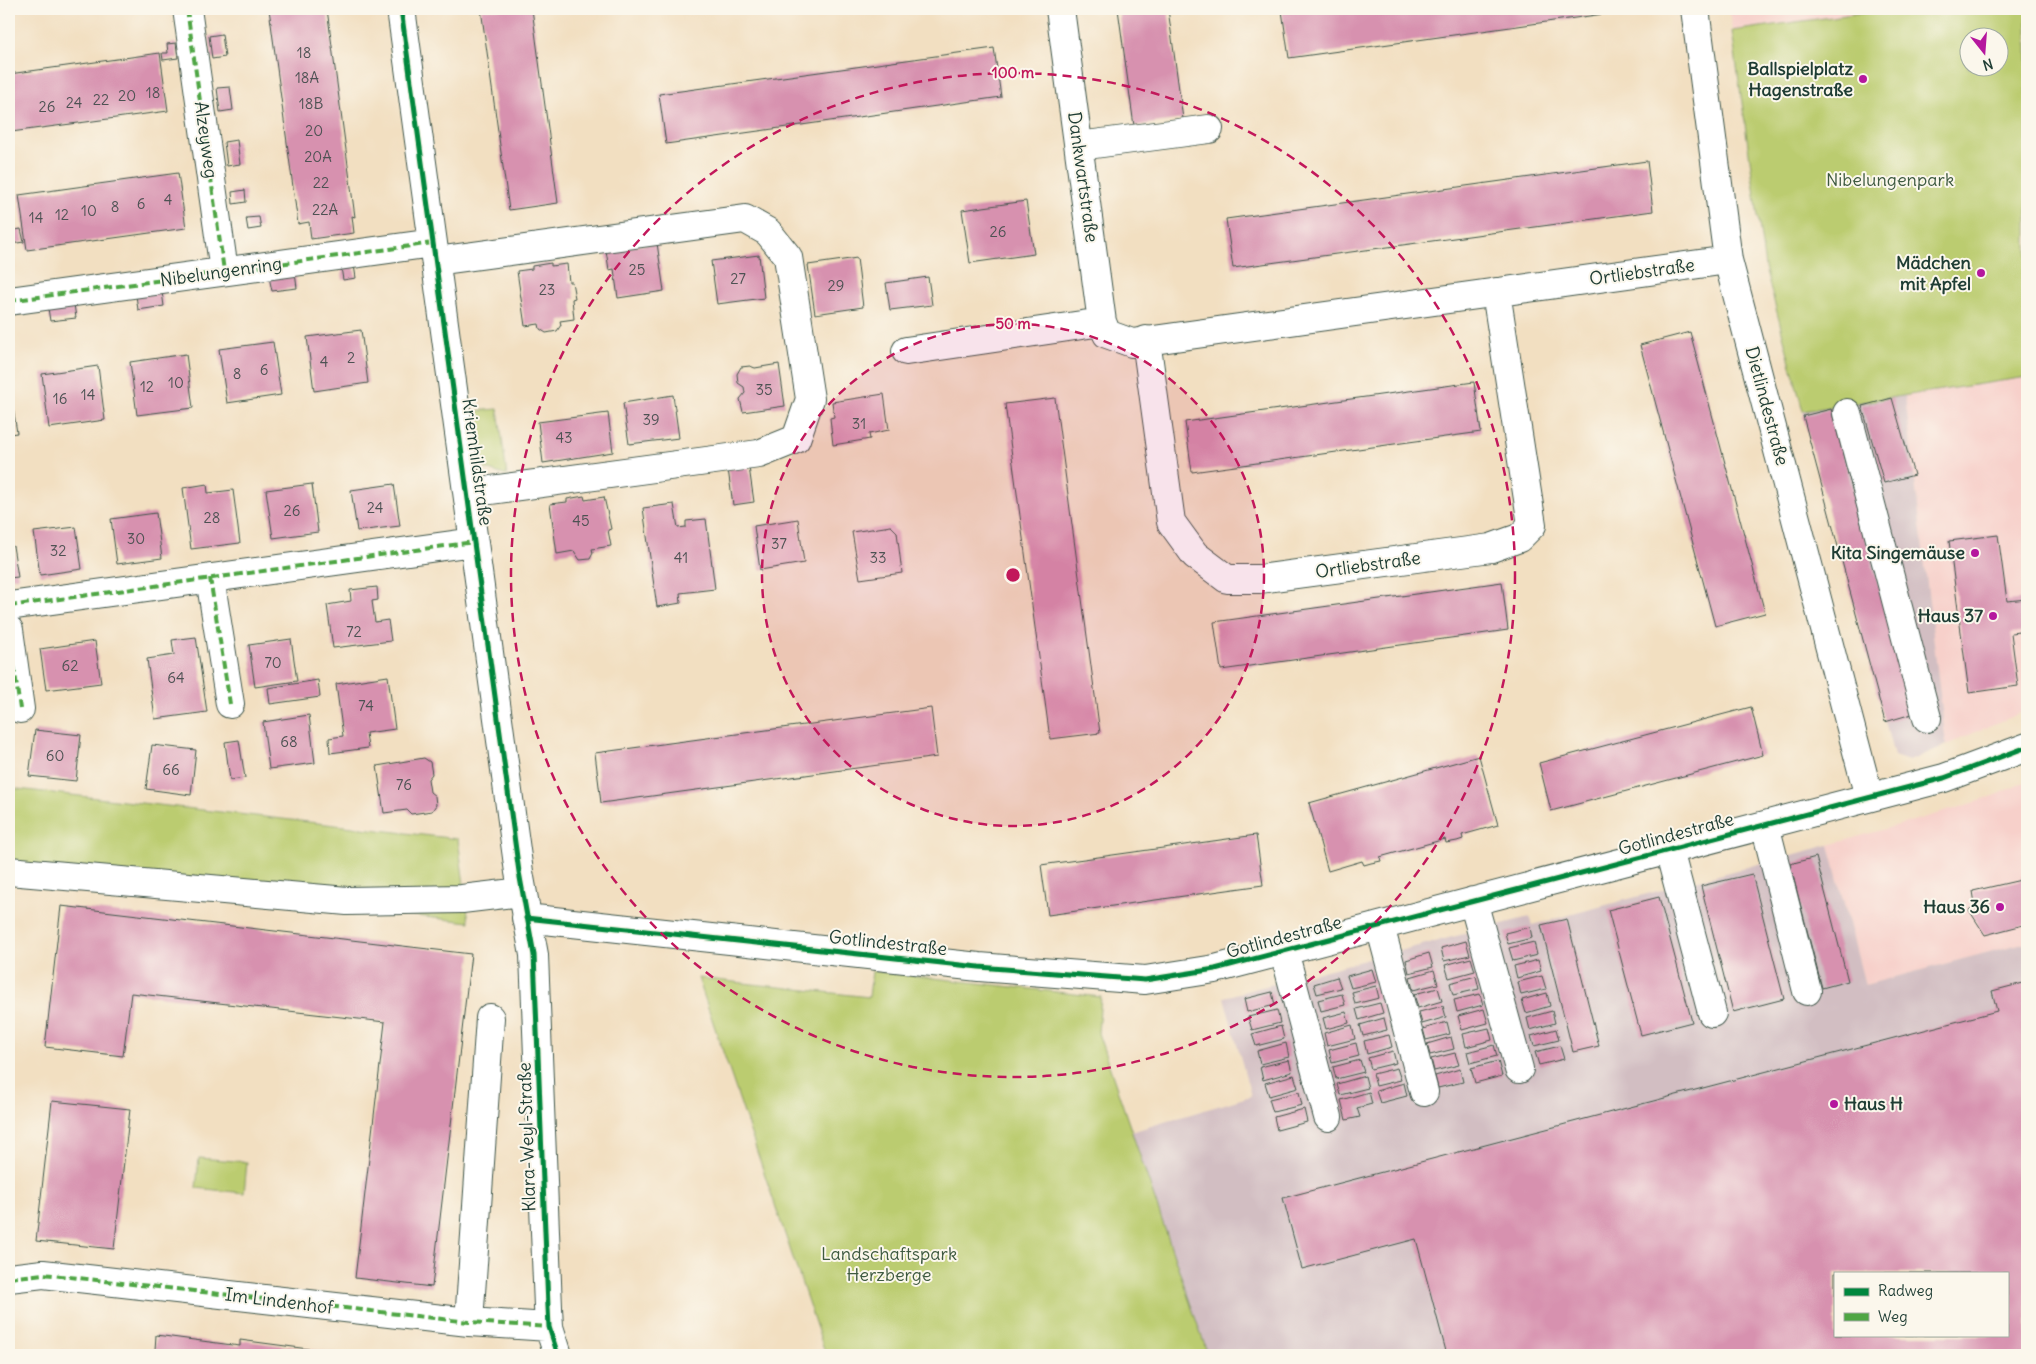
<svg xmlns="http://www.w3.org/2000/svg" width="2036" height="1364" viewBox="0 0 2036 1364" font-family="Delius,sans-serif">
<rect width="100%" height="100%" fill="#fbf7ec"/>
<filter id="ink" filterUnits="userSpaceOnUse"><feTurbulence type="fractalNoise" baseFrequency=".02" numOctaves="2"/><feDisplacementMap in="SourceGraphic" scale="10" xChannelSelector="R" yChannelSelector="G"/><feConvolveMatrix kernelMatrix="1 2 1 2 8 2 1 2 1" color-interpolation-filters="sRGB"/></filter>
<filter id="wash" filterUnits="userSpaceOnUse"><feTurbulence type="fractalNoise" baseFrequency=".0096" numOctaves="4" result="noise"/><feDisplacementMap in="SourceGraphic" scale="20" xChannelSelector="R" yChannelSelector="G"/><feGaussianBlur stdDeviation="1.12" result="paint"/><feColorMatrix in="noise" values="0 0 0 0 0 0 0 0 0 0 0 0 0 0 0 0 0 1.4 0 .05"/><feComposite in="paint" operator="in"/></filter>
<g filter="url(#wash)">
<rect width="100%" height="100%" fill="#f2dfc1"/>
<path fill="#f7d0ca" d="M1729,9h160l-157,22z
M2027,377v333l-81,35 -41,-349z
M2027,781v161l-162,43 -36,-140 129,-37 41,-14z"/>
<path fill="#d2bec2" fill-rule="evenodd" d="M1905,396l41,349 -37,16 -15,-5 -91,-345z
M1829,845l36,140 162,-43v413h-819l-77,-223 120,-36 -27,-99 305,-80 3,8zM1835,1273h172v62h-172z"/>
<path fill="#bbcc6f" stroke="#6d8452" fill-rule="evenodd" d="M1889,9h138v368l-224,34 -38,-144 -33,-236zM1968,38h30v30h-30z
M498,409l9,67 -24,-8 -9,-57z
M9,788l449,51 11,83 -460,-53z
M872,971l229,26 -3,36 110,322h-382l-128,-377 171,19z
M199,1158l48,4 -3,31 -48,-5z"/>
<g id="blocks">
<path fill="#d791af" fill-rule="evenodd" d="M269,9h58l28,208 -3,-1 2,17 -43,6 -2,-17 -11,2z
M481,9h51l26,194 -49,7z
M1118,9h50l15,110 -49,7z
M1296,9h328l1,2 -336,47 -7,-47z
M222,34l3,23 -13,2 -3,-23z
M176,43l2,15 -15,2 -1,-7h6l-1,-9z
M994,48l7,49 -335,47 -7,-50z
M160,53l8,58 -157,21 -2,-58z
M230,87l3,23 -13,2 -3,-24z
M237,140l3,24 -13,2 -3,-24z
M1647,161l6,50 -420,57 -7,-49z
M178,173l8,55 -159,22 -8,-55z
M245,190l1,12 -13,2 -1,-12z
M1026,201l8,53 -64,9 -8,-53z
M259,217l2,11 -13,2 -2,-12z
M21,229l3,13 -14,2 -1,-13z
M657,243l7,48 -46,7 -4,-29 -5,1 -3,-20z
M759,255l5,43 -47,6 -6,-43z
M857,258l6,49 -48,7 -7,-49z
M551,263v3l16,-2 2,18h3l3,16 -3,1 2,20 -14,2 1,4 -4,6 -11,2 -6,-4 -1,-5 -14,2 -8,-55 15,-2v-3z
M354,265l2,13 -13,2 -2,-13z
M295,273l2,15 -25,3 -3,-14z
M928,277l4,28 -42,5 -4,-27z
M162,292l2,14 -26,4 -2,-15z
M74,304l2,14 -26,3 -2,-13z
M361,330l7,53 -54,8 -7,-54z
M1690,332l75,281 -50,13 -75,-281z
M273,342l8,53 -54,8 -8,-54z
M186,354l7,54 -56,7 -7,-53z
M779,364l6,42 -42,6 -3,-13 5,-6 -1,-6 -6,-4 -1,-9 4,-7 9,-1 5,2z
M98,366l7,54 -56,8 -7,-54z
M9,380l8,53 -8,1z
M1474,382l7,50 -289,40 -7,-50z
M884,394l5,36 -20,4 1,5 -37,6 -3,-27 4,-1 -2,-15z
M673,395l6,43 -50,6 -6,-41z
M1055,398l45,335 -50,6 -45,-335z
M1892,398l22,77 -30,8 -22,-77z
M1831,409l81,305 -27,8 -82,-306z
M608,413l5,39 -70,11 -5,-41z
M749,467l5,35 -21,3 -5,-36z
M207,484l1,9 25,-3 7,53 -49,6 -8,-61z
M312,484l6,48 -45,6 -7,-48z
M394,484l6,42 -43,5 -6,-41z
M584,496l1,4 19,-3 7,32 -3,1 3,16 -19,3 1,4 -3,6 -10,1 -6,-9 -17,3 -7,-50 17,-2v-3z
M674,504l4,24 8,-1v-6l20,-2 9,70 -35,4 1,10 -24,4 -14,-99z
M156,513l6,45 -45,6 -6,-45z
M798,519l6,44 -44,7 -6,-44z
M891,526l6,6 5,41 -42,6 -8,-47z
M76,527l6,42 -42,6 -6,-43z
M1998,535l9,66 20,-2v32l-16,2 7,53 -49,7 -20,-152z
M9,546h4l5,31 -9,1z
M1502,582l6,48 -287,40 -7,-48z
M377,587l1,13 -6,1 3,21 13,-2 3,21 -58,7 -6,-43 24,-4 -1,-11z
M196,637l11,75 -52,7 -8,-60 27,-4 -2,-15z
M291,639l6,42 -42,6 -6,-42z
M95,641l6,42 -55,7 -6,-41z
M388,676l7,53 -29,4 2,15 -38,5 -1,-15 14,-2 -7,-52z
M318,680l2,17 -50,7 -2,-16z
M1751,707l12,48 -212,56 -12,-48z
M931,708l6,49 -336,46 -6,-50z
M309,715l6,48 -46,6 -6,-47z
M35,730l46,5 -5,46 -47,-5z
M239,740l6,38 -15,2 -5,-38z
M152,745l44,5 -5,45 -45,-6z
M1479,756l19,69 -36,10 1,4 -6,2 -11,2 -1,-4 -65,18 1,4 -10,2 -7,2 -2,-4 -34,10 -19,-68z
M424,758l6,4 2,12 -4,5 2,13 5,4 1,9 -4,6 -21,3 -4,-4 -23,3 -7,-47z
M1256,835l7,50 -215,30 -7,-50z
M1816,857l32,124 -26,7 -32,-124z
M2027,873v51l-42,11 -16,-25 6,-6 -2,-13 48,-11v-4z
M1752,874l32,125 -51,13 -32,-126z
M1659,897l33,125 -51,13 -33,-125z
M61,906l410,48 -39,333 -77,-9 30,-256 -254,-29 -8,63 -78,-9z
M1567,919l32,127 -26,6 -32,-127z
M1530,927l2,11 -24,6 -3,-11z
M1466,941l4,14 -26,6 -3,-13z
M1534,942l3,13 -24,6 -4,-13z
M1429,953l4,14 -24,6 -3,-13z
M1471,958l4,13 -26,7 -4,-13z
M1538,960l3,11 -24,7 -3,-12z
M1372,969l4,13 -25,6 -4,-12z
M1434,970l4,14 -25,6 -3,-13z
M1476,976l3,13 -26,6 -3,-12z
M1542,976l4,13 -25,6 -3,-13z
M1337,977l4,11 -24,6 -3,-10z
M2027,982v373h-580l-31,-116 -114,30 -19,-71 714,-187 -5,-20zM1835,1273h172v62h-172z
M1376,986l3,12 -24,6 -3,-12z
M1438,988l4,13 -24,7 -4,-14z
M1272,992l3,13 -28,7 -3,-13z
M1547,993l3,13 -24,7 -4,-13z
M1342,994l3,11 -24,6 -3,-11z
M1480,994l3,11 -26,7 -3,-12z
M1380,1003l3,10 -24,7 -3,-11z
M1443,1006l3,11 -24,7 -3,-12z
M1484,1009l4,14 -26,7 -4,-14z
M1277,1010l3,13 -28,7 -4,-13z
M1552,1011l3,12 -25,7 -3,-12z
M1346,1012l3,11 -23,6 -3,-11z
M1384,1018l3,12 -24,6 -3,-11z
M1447,1022l3,12 -24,6 -3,-11z
M1352,1025l3,14 -28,7 -3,-13z
M1281,1026l3,13 -28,7 -4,-12z
M1489,1028l3,12 -26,7 -3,-13z
M1556,1029l3,11 -25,6 -3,-10z
M1389,1035l3,12 -25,7 -3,-13z
M1451,1037l3,12 -24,6 -3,-11z
M1286,1043l3,14 -29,7 -3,-13z
M1356,1043l3,13 -27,7 -3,-13z
M1494,1045l3,11 -27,7 -3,-11z
M1560,1046l4,13 -25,6 -4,-13z
M1393,1051l3,12 -25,6 -3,-11z
M1455,1053l4,12 -25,6 -3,-12z
M1289,1060l3,12 -29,8 -3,-13z
M1360,1060l4,12 -28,7 -3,-12z
M1498,1061l4,15 -27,7 -4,-15z
M1397,1068l4,12 -25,6 -3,-12z
M1460,1069l3,13 -25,6 -3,-12z
M1294,1075l4,13 -29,8 -4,-13z
M1365,1076l3,12 -28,7 -3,-11z
M1404,1083l3,13 -27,7 -4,-12z
M1299,1092l3,13 -29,7 -4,-13z
M1369,1092l3,12 -15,4 3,9 -14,3 -5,-20z
M52,1101l78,8 -16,140 -78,-8z
M1304,1109l3,13 -30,8 -3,-13z
M156,1335l84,11v-6l114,15h-196l1,-5h-4z
M61,1350l35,4v1h-35z"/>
</g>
</g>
<g filter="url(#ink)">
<use href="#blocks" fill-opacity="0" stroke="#3f5549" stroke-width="1"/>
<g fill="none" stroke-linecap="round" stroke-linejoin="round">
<defs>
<path id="minor" d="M187,9l37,262
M401,9l118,863 15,83 14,352 1,20 9,28
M1060,9l42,313 5,12 25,9 596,-83
M1695,9l33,251 141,537
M1079,146l130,-17
M436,261l309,-42 23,13 20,25 22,142 -14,40 -37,15 -291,39
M9,301l424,-58
M1146,340l25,182 24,33 32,24h33l231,-31 28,-10 13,-13 -36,-233
M906,351l196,-29
M1847,413l80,305
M210,578l20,126
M9,606l465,-64
M9,630l11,79
M1765,825l42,166
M1669,850l43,163
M9,871l338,30 115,-2 60,-7
M1473,901l46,168
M526,918l453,49 166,13 70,-11 729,-191 83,-31
M1380,926l44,166
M1284,951l44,166
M9,1278l34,-4 426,48 80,5
M469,1322l21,-304"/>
</defs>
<use href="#minor" stroke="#3f5549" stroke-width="30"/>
<use href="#minor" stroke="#fff" stroke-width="28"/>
<path stroke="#4fa644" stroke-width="4" stroke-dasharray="8 4" stroke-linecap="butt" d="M187,9l37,262
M9,301l424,-58
M210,578l20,126
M9,606l465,-64
M9,630l11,79
M9,1278l34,-4 426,48 80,5"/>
<defs>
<path id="cycleway" d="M401,9l118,863 15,83 14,352 1,20 9,28
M526,918l453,49 166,13 70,-11 729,-191 83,-31"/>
</defs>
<use href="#cycleway" stroke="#fbf7ec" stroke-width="8"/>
<use href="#cycleway" stroke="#00873e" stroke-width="5"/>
</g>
</g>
<circle cx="1013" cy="575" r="251" fill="#c2185b" fill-opacity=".12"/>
<g fill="none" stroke="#c2185b" stroke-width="2.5" stroke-dasharray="9 6">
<circle cx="1013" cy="575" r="251"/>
<circle cx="1013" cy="575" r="502"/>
</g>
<g fill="#b5179e" stroke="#fbf7ec" stroke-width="2">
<circle cx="1863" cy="79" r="5"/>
<circle cx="1981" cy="273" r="5"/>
<circle cx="1975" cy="553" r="5"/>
<circle cx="1993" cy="616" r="5"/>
<circle cx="2000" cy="907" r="5"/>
<circle cx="1834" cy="1104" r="5"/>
</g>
<g text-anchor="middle" stroke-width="4" stroke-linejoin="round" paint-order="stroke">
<g font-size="15" fill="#4d5253">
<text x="304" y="58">18</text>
<text x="307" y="83">18A</text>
<text x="153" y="98">18</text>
<text x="127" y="101">20</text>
<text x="101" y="105">22</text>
<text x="74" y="108">24</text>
<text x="311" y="109">18B</text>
<text x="47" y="112">26</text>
<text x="314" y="136">20</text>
<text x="318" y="162">20A</text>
<text x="321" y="188">22</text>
<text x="168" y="205">4</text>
<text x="141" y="209">6</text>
<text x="115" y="212">8</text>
<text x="325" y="215">22A</text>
<text x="89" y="216">10</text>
<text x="62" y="220">12</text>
<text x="36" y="223">14</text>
<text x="998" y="237">26</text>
<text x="637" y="275">25</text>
<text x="738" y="284">27</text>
<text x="836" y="291">29</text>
<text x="547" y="295">23</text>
<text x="351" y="363">2</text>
<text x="324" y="367">4</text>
<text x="264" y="375">6</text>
<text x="237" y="379">8</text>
<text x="176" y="388">10</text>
<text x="147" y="392">12</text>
<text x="764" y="395">35</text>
<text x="88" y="400">14</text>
<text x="60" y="404">16</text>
<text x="651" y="425">39</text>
<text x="859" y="429">31</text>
<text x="564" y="443">43</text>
<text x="375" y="513">24</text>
<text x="292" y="516">26</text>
<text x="212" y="523">28</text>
<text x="581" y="526">45</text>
<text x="136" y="544">30</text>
<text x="779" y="549">37</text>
<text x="58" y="556">32</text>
<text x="681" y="563">41</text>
<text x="878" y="563">33</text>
<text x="354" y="637">72</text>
<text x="273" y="668">70</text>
<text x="70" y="671">62</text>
<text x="176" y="683">64</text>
<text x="366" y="711">74</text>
<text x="289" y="747">68</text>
<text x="55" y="761">60</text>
<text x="171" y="775">66</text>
<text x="404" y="790">76</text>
</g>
<g font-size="18" font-weight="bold" fill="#1f3d34" stroke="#fbf7ec" text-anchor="end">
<text x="1853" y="75">Ballspielplatz<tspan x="1853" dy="21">Hagenstraße</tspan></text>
<text x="1971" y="269">Mädchen<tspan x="1971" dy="21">mit Apfel</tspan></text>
<text x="1965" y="559">Kita Singemäuse</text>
<text x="1983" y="622">Haus 37</text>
<text x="1990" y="913">Haus 36</text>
<text x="1844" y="1110" text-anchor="start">Haus H</text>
</g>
<g font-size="18" fill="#1f3d34" stroke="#fbf7ec">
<text transform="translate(206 140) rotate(82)" y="6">Alzeyweg</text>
<text transform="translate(1083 177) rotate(82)" y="6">Dankwartstraße</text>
<text transform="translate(221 272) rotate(-8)" y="6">Nibelungenring</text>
<text transform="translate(1642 272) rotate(-8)" y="6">Ortliebstraße</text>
<text transform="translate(1767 406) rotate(75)" y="6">Dietlindestraße</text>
<text transform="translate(477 462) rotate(82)" y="6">Kriemhildstraße</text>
<text transform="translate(1368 565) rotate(-8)" y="6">Ortliebstraße</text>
<text transform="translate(1676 834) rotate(-15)" y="6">Gotlindestraße</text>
<text transform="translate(1284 937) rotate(-15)" y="6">Gotlindestraße</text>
<text transform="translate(888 943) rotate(6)" y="6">Gotlindestraße</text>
<text transform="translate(527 1137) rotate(-92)" y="6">Klara-Weyl-Straße</text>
<text transform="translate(279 1301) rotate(7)" y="6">Im Lindenhof</text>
</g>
<g font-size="18" fill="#3e5a40" stroke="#fbf7ec">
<text x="1890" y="186">Nibelungenpark</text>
<text x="889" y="1260">Landschaftspark<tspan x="889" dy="21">Herzberge</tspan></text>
</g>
</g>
<circle cx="1013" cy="575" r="8" fill="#c2185b" stroke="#fbf7ec" stroke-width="2.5"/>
<g font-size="15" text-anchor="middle" font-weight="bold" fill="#c2185b" stroke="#fbf7ec" stroke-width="4" stroke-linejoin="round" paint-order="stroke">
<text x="1013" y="78">100 m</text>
<text x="1013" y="329">50 m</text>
</g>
<rect width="2036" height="1364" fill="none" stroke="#fbf7ec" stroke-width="30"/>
<rect x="1834" y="1272" width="175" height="65" fill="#fbf7ec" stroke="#a3ada2"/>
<rect x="1844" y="1288" width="25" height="8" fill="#00873e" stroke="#a3ada2"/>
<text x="1878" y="1296" font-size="15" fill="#1f3d34">Radweg</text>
<rect x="1844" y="1313" width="25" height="8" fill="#4fa644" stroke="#a3ada2"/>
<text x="1878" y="1322" font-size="15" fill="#1f3d34">Weg</text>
<g transform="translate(1984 52) rotate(163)"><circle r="24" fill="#fbf7ec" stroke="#a3ada2"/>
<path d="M0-4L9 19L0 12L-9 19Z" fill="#b5179e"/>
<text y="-8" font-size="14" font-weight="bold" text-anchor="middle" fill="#1f3d34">N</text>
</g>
</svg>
